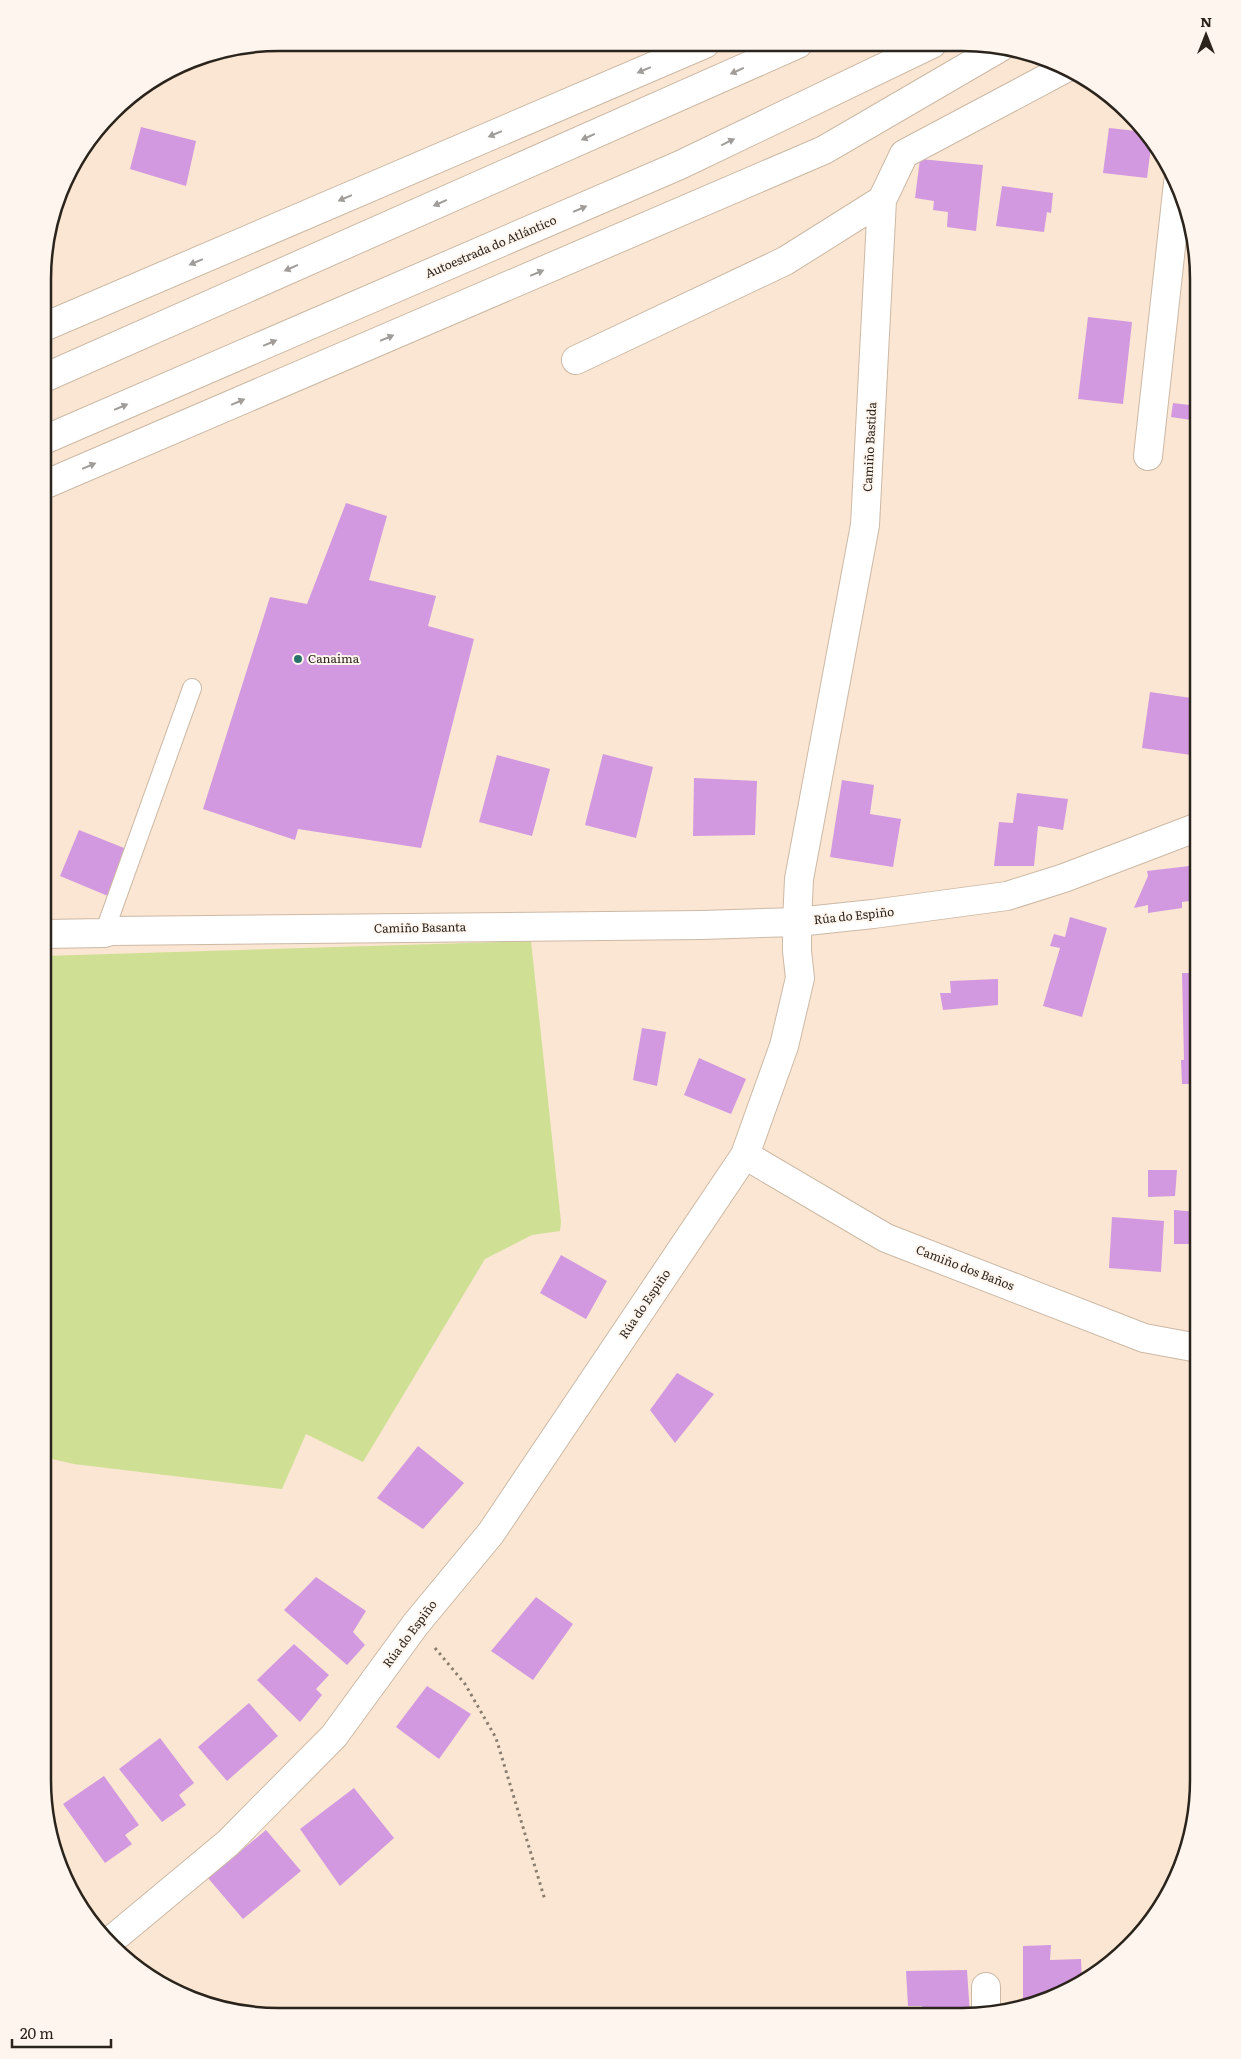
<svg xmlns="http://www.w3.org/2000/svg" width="1241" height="2059" viewBox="0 0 1241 2059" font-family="Literata,serif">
<rect width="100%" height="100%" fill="#fae6d2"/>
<path fill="#cfe094" d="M531,941l30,281 -1,9 -28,4 -47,24 -122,203 -57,-28 -24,55 -208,-25 -31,-7 1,-501z"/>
<path fill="#d299e0" d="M612,43l-3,6 -8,2 -21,-7z
M141,127l55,14 -10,45 -56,-17z
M1109,128l37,4 4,3 2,4 -5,39 -44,-5z
M920,159l63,6 -7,66 -29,-4 1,-15 -15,-2 1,-9 -19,-3z
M1002,186l51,7 -2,20 -4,-1 -3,20 -48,-6z
M1088,317l44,5 -9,82 -45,-5z
M1173,403l25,3v15l-27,-4z
M346,503l41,13 -18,64 67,16 -8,30 46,13 -53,209 -123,-19 -3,11 -92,-31 67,-212 37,7z
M1150,692l48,7v57l-56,-8z
M603,754l50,13 -17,71 -51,-13z
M497,755l53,14 -18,67 -53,-14z
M694,778l63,3 -2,54 -62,1z
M842,780l32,5 -4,29 31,5 -8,48 -63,-10z
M1017,793l51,6 -5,31 -25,-4 -4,40h-40l5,-44 14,1z
M79,830l50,20 -21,46 -48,-20z
M1198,865v35l-16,2v6l-34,5v-8l-14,3 14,-32 -1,-5z
M1070,917l37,11 -25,89 -39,-11 17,-58 -10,-2 4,-12 11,3z
M1182,973h16v111h-16l-1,-24h3z
M998,979v26l-55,5 -3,-17h11l-1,-12z
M642,1028l24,4 -9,54 -24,-6z
M699,1058l47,21 -15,35 -47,-19z
M1148,1170h29l-2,26 -27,1z
M1174,1210l24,2v32h-24z
M1112,1217l52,4 -3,51 -52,-4z
M561,1255l46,26 -21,38 -46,-26z
M677,1373l37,21 -39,49 -25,-33z
M418,1446l46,37 -41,46 -46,-31z
M316,1577l50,34 -13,21 12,13 -18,20 -63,-55z
M536,1597l37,27 -40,56 -42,-29z
M294,1644l35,31 -13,14 6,6 -22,27 -43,-42z
M427,1686l44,28 -32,45 -43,-32z
M249,1703l29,33 -51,45 -29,-34z
M160,1738l34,45 -15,12 7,10 -24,17 -43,-53z
M104,1776l35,49 -14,10 7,9 -27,19 -42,-59z
M354,1788l40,50 -54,48 -40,-57z
M266,1830l35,41 -58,48 -35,-41z
M1051,1945l-1,15 31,-1 1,23 -30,17 -29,5v-58z
M967,1970l3,45 -48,1v-10h-14l-2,-35z"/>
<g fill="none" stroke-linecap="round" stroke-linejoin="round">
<defs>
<path id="service" d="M104,933l88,-245"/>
<path id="minor" d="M576,360l209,-99 97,-61
M1148,456l30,-273
M44,934l60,-1 7,-2 591,-6 95,-3 2,-43 66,-354 17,-325 22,-46 162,-86
M745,1155l141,83 258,100 54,10
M109,1942l119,-99 106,-107 81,-111 76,-92 254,-378 39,-109 16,-68 -3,-27v-29l76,-8 134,-18 57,-18 134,-51
M986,1987v25"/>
<path id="motorway" d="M44,327l661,-283
M44,378l754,-334
M44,440l636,-275 252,-121
M44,485l780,-335 177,-103"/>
</defs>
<use href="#service" stroke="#ccb9a6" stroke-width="20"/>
<use href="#minor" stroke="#ccb9a6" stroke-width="30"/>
<use href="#motorway" stroke="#ccb9a6" stroke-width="30"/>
<path stroke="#897c6f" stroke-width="3" stroke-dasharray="2.5 4" stroke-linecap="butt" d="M435,1648l30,36 31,54 49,162"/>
<use href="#service" stroke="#fff" stroke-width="18"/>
<use href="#minor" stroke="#fff" stroke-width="28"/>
<use href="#motorway" stroke="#fff" stroke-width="28"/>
</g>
<defs><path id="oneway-solid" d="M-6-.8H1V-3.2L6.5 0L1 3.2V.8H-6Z" transform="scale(1.25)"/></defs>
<g fill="#a09c99">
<use href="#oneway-solid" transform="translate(644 70) rotate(157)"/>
<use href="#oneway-solid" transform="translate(737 71) rotate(156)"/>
<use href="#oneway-solid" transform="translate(495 134) rotate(157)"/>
<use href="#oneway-solid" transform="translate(588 137) rotate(156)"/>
<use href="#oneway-solid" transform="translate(728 142) rotate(-26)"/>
<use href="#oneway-solid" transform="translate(345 198) rotate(157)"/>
<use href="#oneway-solid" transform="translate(440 203) rotate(156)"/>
<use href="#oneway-solid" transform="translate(580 209) rotate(-23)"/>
<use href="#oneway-solid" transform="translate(196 262) rotate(157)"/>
<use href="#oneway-solid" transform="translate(291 268) rotate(156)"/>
<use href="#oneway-solid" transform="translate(537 273) rotate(-23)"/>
<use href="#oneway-solid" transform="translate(387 338) rotate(-23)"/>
<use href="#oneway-solid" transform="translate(270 343) rotate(-23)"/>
<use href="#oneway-solid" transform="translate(238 402) rotate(-23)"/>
<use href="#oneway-solid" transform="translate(121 407) rotate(-23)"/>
<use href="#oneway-solid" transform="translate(89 466) rotate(-23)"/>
</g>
<circle fill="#297169" stroke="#fef6ee" stroke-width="2" cx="298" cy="659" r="5"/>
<g text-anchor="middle" stroke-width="4" stroke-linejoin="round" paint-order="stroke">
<g font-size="12" fill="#2b241c" stroke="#fef6ee">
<text transform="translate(491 247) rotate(-23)" y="4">Autoestrada do Atlántico</text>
<text transform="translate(870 447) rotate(-87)" y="4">Camiño Bastida</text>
<text transform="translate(854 916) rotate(-6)" y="4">Rúa do Espiño</text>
<text transform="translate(420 928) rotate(-1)" y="4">Camiño Basanta</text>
<text transform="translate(965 1268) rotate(21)" y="4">Camiño dos Baños</text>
<text transform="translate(645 1304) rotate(-56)" y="4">Rúa do Espiño</text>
<text transform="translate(410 1634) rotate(-53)" y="4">Rúa do Espiño</text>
</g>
<g font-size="12" fill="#2b241c" stroke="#fef6ee" text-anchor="start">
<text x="308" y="663">Canaima</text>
</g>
</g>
<path d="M0 0H1241V2059H0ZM279 51H962A228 228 0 0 1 1190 279V1780A228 228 0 0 1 962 2008H279A228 228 0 0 1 51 1780V279A228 228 0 0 1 279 51Z" fill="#fef6ee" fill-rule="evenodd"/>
<path fill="none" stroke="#2b241c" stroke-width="2.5" d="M279 51H962A228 228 0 0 1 1190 279V1780A228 228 0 0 1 962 2008H279A228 228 0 0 1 51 1780V279A228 228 0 0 1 279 51Z"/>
<g transform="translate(1206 35)" stroke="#fef6ee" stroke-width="4" paint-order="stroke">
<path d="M0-4L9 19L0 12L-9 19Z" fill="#2b241c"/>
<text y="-8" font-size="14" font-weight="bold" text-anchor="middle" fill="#2b241c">N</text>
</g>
<path d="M12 2039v8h99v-8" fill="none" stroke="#2b241c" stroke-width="2.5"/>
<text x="20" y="2039" font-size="15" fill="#2b241c" stroke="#fef6ee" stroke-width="4" paint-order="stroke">20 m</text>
</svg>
